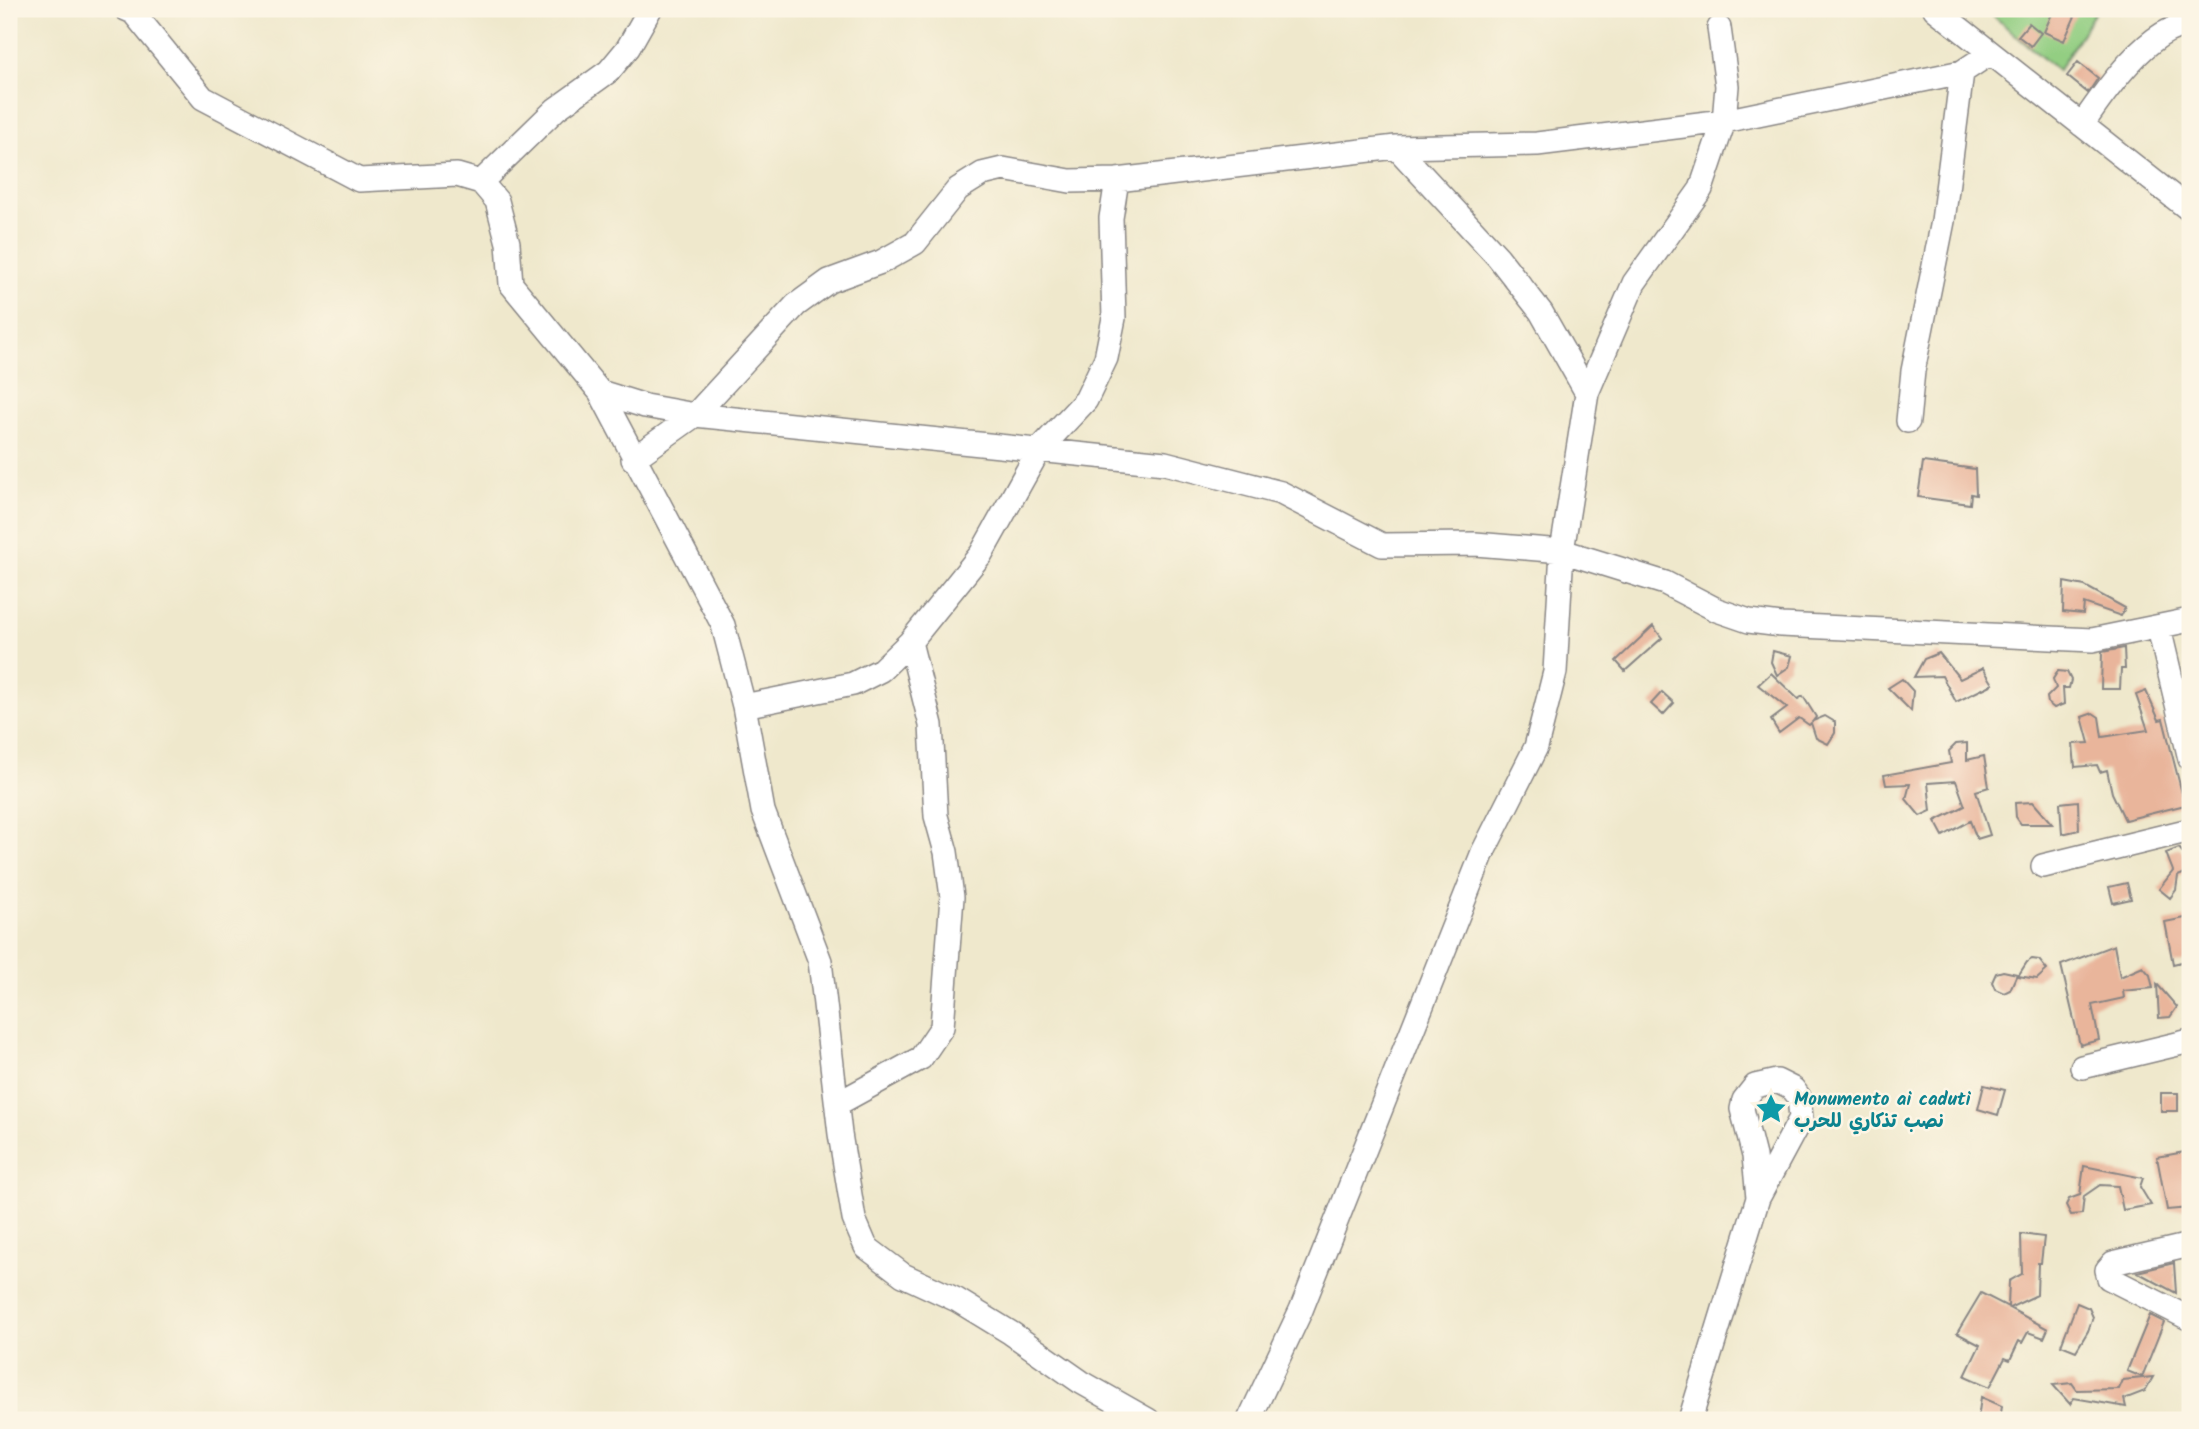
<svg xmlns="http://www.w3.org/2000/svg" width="2199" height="1429" viewBox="0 0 2199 1429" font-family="Kalam,'Playpen Sans Arabic',sans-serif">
<rect width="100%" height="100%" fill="#fcf5e5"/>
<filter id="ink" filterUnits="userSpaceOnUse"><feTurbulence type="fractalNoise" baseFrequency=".0143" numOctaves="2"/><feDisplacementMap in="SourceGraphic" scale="14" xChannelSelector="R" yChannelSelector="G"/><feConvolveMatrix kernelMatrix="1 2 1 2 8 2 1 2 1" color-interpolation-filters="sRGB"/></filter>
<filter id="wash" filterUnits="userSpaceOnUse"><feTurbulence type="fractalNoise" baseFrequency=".00686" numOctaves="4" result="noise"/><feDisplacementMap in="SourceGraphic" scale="28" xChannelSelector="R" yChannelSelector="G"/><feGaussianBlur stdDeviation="1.57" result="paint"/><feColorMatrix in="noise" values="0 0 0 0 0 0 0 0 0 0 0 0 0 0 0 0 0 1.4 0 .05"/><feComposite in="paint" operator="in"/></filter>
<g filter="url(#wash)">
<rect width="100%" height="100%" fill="#efe8cc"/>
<path fill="#93ce82" stroke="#5a785e" stroke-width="2" d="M1985,9h112l-39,62z"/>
<g id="blocks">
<path fill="#e9b59b" d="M2054,9l22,5 -12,27 -20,-9z
M2029,23l12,10 -10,13 -13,-10z
M2078,62l20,16 -10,15 -21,-17z
M1923,462l52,7 1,26 -5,-1 -1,10 -52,-7z
M2064,582l21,4 40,22 -4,8 -37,-13 -1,11 -20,-2z
M1653,626l9,12 -37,33 -9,-10z
M2124,648l1,21h-4l-1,20h-19l1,-37z
M1773,651l19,5 -3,11 -12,8 -6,-13z
M1939,653l21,26 23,-11 10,16 -37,18 -14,-26 -28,1 10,-18z
M2058,671l9,1 4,8 -2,8h-6l1,16 -10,4 -6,-5 -1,-6 9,-9 -3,-9z
M1771,673l27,26 5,-3 13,21 -3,4 12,-5 10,6v11l-7,11 -12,-6 -5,-15 -2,2 -10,-7 -20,15 -8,-13 16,-12 -29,-23z
M1902,679l11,12 -2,20 -23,-23z
M2146,691l13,29 4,-1 22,86 -60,15 -13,-27 -5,-23 -7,2 -3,-7 -22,2 -2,-23 16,-1 -7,-26 11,-4 6,4 3,20 46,-7 -12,-35z
M1662,692l12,11 -11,12 -12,-11z
M1967,743v17l17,-4 5,31 -13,4 14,44 -13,4 -7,-18 -27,15 -8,-15 30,-15 -9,-25 -28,2 3,28 -11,5 -14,-17 4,-15 -24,1 -2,-10 67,-12 -2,-12 7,-7z
M2078,801l1,29 -17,4 -2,-31z
M2033,802l19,22h-31l-5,-7 -1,-14z
M2179,848l11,13v10l-12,5 -2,14 -6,8 -11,-9 14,-18 -7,-18z
M2127,883l4,16 -18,4 -4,-16z
M2190,917v43l-17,4 -8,-42z
M2114,945l6,32 23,-10 7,8 3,13 -30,3 1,7 -32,7 7,35 -19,5 -19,-80z
M2032,959l7,1 8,10 -10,9 -19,-3 9,-14z
M2003,971l14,3 -7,16 -6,3 -9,-4 -3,-7 4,-9z
M2157,984l20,23 -7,10 -11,1z
M1984,1085l21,5 -7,25 -20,-6z
M2161,1093h17v18h-17z
M2190,1151v57l-23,2 -10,-53z
M2084,1166l59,12 -3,9 11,18 -28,5 -5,-24 -18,-1 -16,11 -2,18 -11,1 -5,-10 3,-6 11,-4z
M2021,1234l23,3 -3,26h-3l-1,32 -28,13 39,21 -4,9 -16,-6 -6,11 -3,-2 -9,19 -5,-2 -15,29 -25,-11 15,-31 -23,-12 24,-40 27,14 1,-26 13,-7z
M2174,1263l2,30 -39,-21z
M2077,1303l12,5 4,9 -5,14 -12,20 -15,-6z
M2150,1315l14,7 -22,55 -15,-6z
M2153,1377l-8,14 -21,8 2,8 -52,-9 -4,6 -17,-19 19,-2 5,7 42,-1 4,-9z
M1981,1397l21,9 -2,14h-22z"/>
</g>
</g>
<g filter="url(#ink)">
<use href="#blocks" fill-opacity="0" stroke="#888584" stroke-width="2"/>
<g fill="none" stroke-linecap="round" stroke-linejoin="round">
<defs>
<path id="minor" d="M126,9l7,3 70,86 156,82 98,-5 24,7 16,19 11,42 3,41 89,108 123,233 21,81 19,105 57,150 20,173 14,85 12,28 37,28 54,25 54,33 70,49 67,38
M1935,9l255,201
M2082,125c21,-31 68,-100 108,-100
M1396,147l102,110 43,55 46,81
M481,182l75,-73 53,-38 19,-23 22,-39
M600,392l45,14 50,9 470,48 116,30 101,52 93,-1 87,7 103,32 52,27 32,11 32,4 311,15 98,-20
M1908,421l5,-50 30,-150 19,-149
M633,459l62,-44 101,-110 33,-24 52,-19 34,-19 43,-54 24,-15 21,-5 67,12 47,-1 279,-33 141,-3 187,-23 238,-49 27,-18
M2159,628l31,131
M744,706l109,-22 28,-14 29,-28 71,-88 58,-104 47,-50 20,-42 8,-40 -3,-100 6,-38
M2043,866l147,-36
M2082,1067l108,-26
M837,1104l84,-46 21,-31 10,-130 -6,-45 -10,-36 -5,-91 -21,-83
M2190,1245l-77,18 -6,7 2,8 81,41
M1249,1420l52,-110 182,-458 53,-105 19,-75 7,-121 25,-158 47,-110 67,-94 23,-68 3,-35 -8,-58
M1690,1420l68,-222 43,-80 -2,-21 -6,-8 -16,-8 -22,5 -11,14 -2,9 12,47 4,42"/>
</defs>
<use href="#minor" stroke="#888584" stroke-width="26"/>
<use href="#minor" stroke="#fff" stroke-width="23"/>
</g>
</g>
<defs>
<symbol id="sight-bare" viewBox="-9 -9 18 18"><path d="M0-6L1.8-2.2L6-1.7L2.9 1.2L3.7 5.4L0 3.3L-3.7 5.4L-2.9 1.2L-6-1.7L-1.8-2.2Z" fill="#0f9aa8" stroke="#fcf5e5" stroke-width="2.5" paint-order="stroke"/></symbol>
</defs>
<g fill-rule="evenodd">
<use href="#sight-bare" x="1749" y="1087" width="44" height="44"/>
</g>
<g text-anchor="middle" stroke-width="5" stroke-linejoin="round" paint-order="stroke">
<g font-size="19" font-weight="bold" fill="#0d838f" stroke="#fcf5e5" text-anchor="start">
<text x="1794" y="1105">Monumento ai caduti<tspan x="1794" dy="22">نصب تذكاري للحرب</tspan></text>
</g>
</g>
<rect width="2199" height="1429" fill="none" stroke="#fcf5e5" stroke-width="35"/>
</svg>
